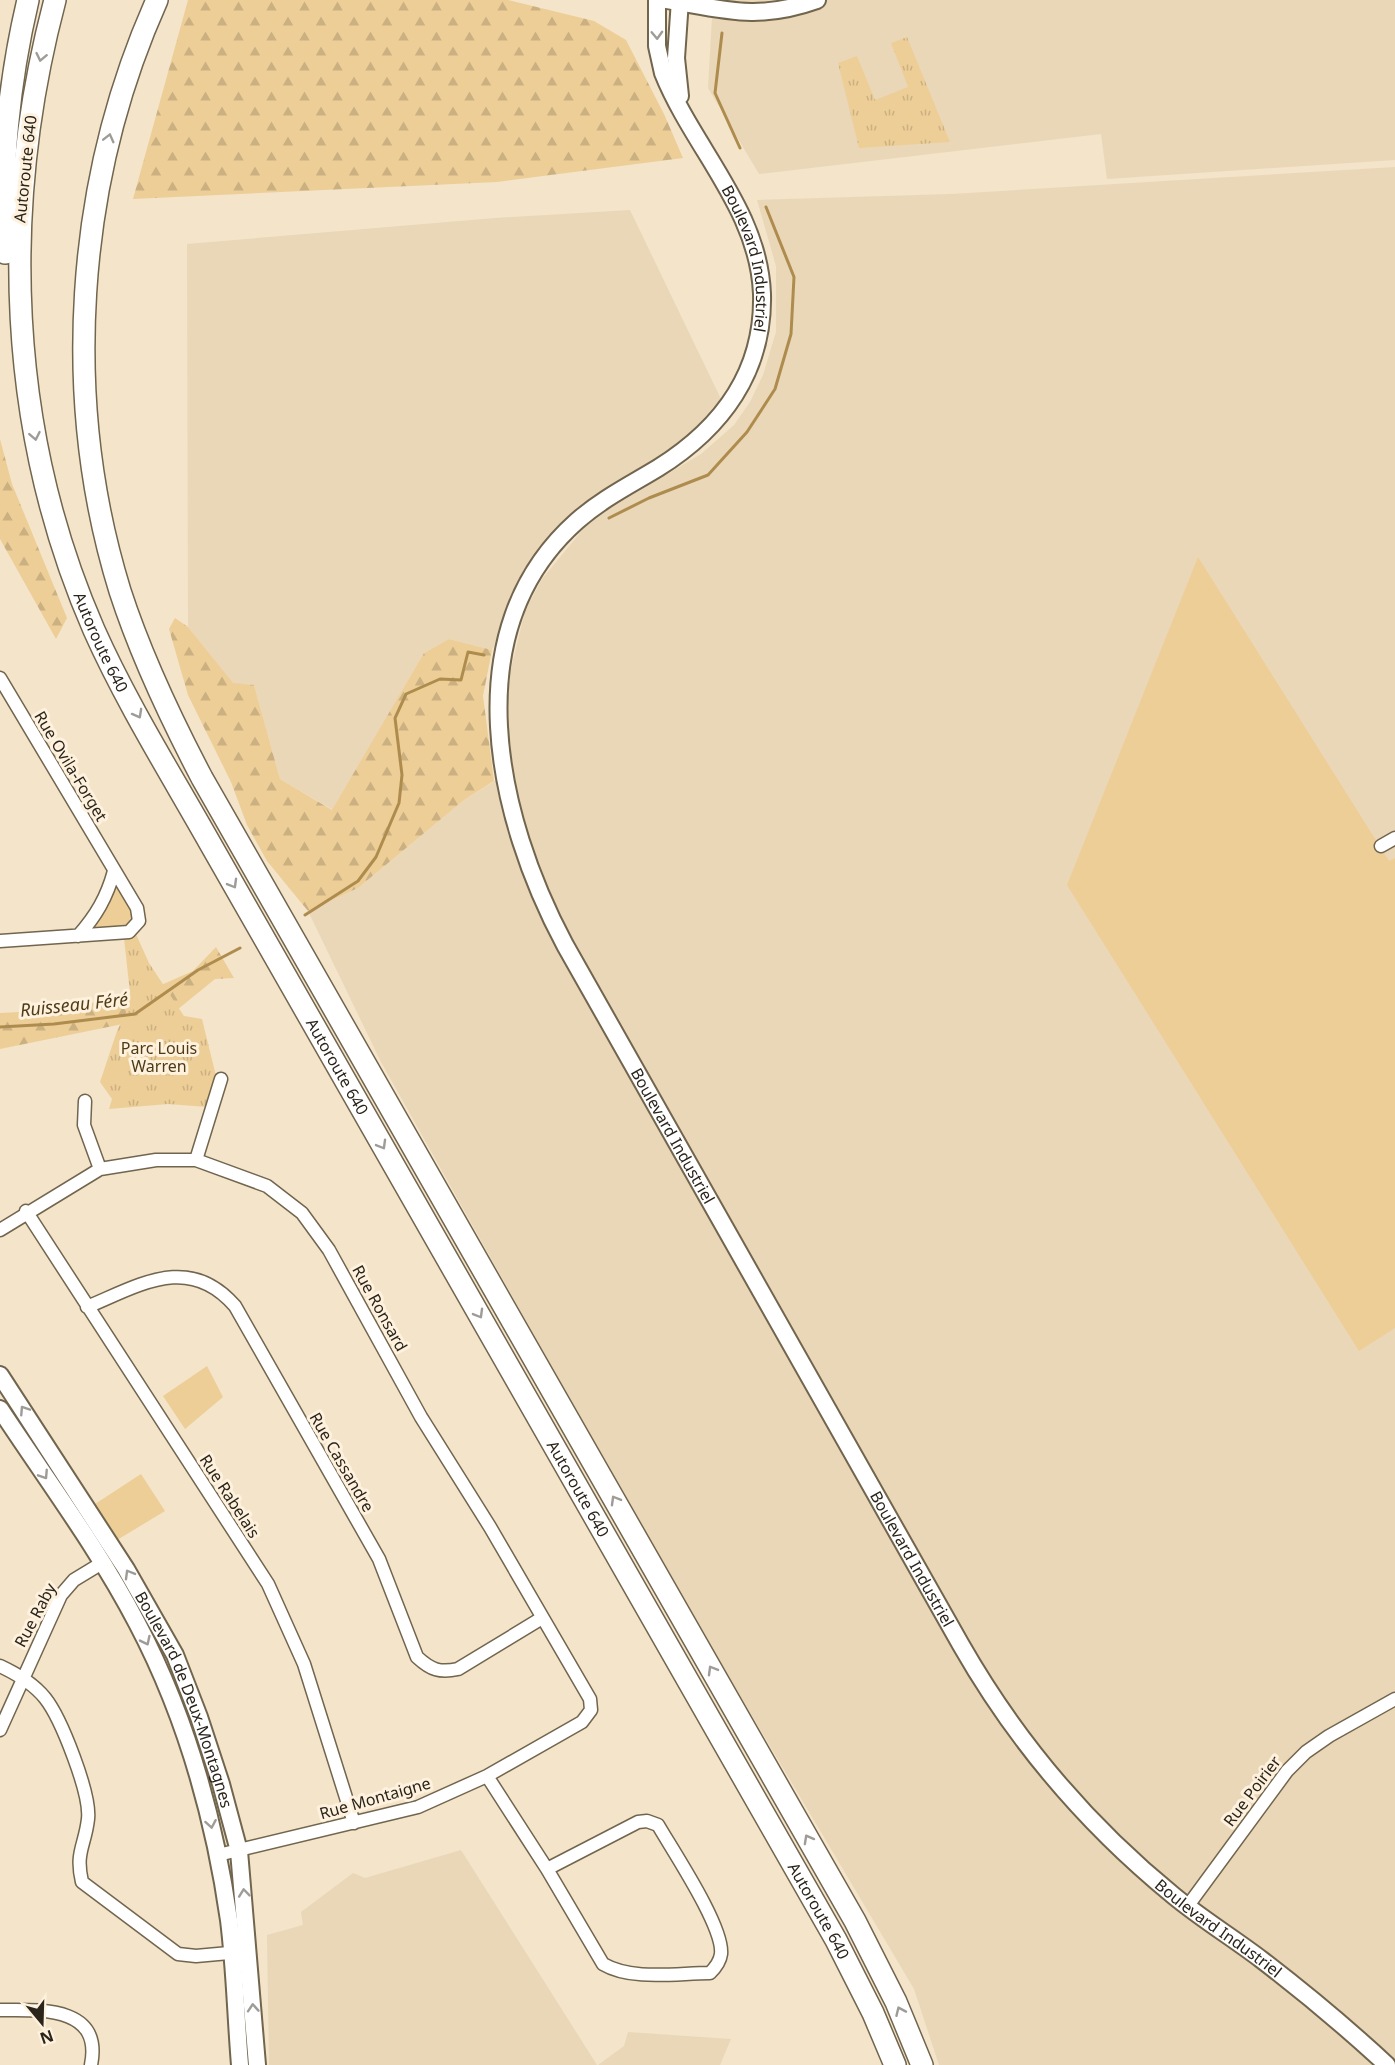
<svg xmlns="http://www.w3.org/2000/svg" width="1395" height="2065" viewBox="0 0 1395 2065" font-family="'Noto Sans',sans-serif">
<defs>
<pattern id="forest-firs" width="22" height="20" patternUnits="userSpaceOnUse" patternTransform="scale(1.5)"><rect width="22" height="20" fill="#edce97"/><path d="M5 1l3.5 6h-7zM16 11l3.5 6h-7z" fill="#cbb182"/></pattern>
<pattern id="park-tufts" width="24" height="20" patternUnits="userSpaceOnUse" patternTransform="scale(1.5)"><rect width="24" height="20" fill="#edce97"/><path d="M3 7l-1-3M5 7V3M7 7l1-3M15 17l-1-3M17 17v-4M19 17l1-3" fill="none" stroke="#cbb182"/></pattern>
</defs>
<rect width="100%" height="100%" fill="#f3e4ca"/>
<path fill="#ead7b8" d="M713,0h682v160l-288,19 -6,-45 -342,40 -51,-86z
M1395,167v1898h-456l-25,-76 -182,-307 -174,-304 -177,-316 -73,-151 50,-23 106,-88 49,-30 -6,-50 3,-47 15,-62 17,-32 42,-51 18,-15 99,-59 33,-29 16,-23 13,-27 13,-43v-66l-19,-66 194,-6z
M630,210l91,189 -37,41 -125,89 -25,34 -21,36 -21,51 -43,-11 -25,14 -91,157 -53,-31 -26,-94 -21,-1 -45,-57 -1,-383 308,-26z
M461,1850l136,215h-328l-2,-130 36,-10 -2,-13 52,-39 12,5z
M628,2032l103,7 -11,26h-122l26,-19z"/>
<path fill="#edce97" d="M1198,557l191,304 6,-3v470l-36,23 -292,-466z
M120,887l17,21 -8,24h-32l-3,-14 15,-28z
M207,1366l16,31 -38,32 -22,-33z
M141,1474l24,37 -48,29 -22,-36z"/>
<path fill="url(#forest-firs)" d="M188,0h320l86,21 32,19 38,74 19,44 -186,24 -364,17z
M0,439l12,45 55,134 -11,21 -56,-100z
M175,618l13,9 45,56 21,2 26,94 52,31 92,-157 25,-14 43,11 -9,46 11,85 -30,19 -106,88 -50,23 -41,-50 -20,-36 -16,-43 -43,-87 -19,-66z
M216,947l18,31 -19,1 -43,35 -172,35v-36l40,-2 96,-15 57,-25z"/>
<path fill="url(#park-tufts)" d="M907,37l43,105 -91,6 -21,-85 19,-7 18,44 33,-13 -17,-44z
M135,932l14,31 35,53 18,3 15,61 -10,27 -39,-3 -59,5 3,-10 -12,-17 17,-51 14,-29 -7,-64z"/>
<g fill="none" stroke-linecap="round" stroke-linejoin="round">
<path stroke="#ae8c4d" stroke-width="3" d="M722,33l-7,60 25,55
M609,518l40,-20 59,-23 39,-43 28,-43 16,-55 3,-57 -28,-70
M305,915l53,-34 18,-24 23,-54 3,-28 -7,-57 11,-24 34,-15 21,1 7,-28 16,3
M0,1027l54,-3 81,-10 63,-44 42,-22"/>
<defs>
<path id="street" d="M0,678l137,230 2,13 -10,11 -129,9
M1381,846l14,-8
M78,936c18,-20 29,-39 36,-65
M85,1101l-1,24 16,44
M196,1160l25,-81
M26,1211l242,373 36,80 50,159
M0,1230l100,-61 56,-9h40l71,26 35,27 27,37 92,167 69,110 100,172 1,11 -9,12 -95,54 -69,31 -200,48
M87,1307c53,-22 102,-54 148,-1l144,253 38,98c14,13 23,16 41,12l84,-51
M0,1666c17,8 33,17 45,32 16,20 46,96 43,121 -3,27 -13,33 -6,63l96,72 18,2 44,-4
M0,1730l61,-135 13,-15 28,-17
M487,1776l60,93 56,95c29,17 74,9 107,9 5,-5 10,-11 11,-19 3,-27 -48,-103 -63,-129l-11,-4 -9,1 -91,47
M1187,1907l100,-136 19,-19 23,-16 66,-37
M0,2010c38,0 103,-5 91,55"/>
<g id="secondary">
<path id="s1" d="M657,0v46l6,27c30,75 96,137 99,221 2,77 -40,134 -104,174 -28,17 -56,31 -81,53 -124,110 -80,297 -12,424l396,700c56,98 126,180 213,251 28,23 59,42 88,64 43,33 85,68 125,105"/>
<path d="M667,0c59,10 91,21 150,0"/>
<path d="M680,0l-4,58 4,38"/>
<path id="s2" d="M0,1375l126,194 49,86 24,62 22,67 18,67 18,214"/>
<path d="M0,1409c46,70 98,139 137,214 49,93 77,193 92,297 6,48 7,97 11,145"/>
</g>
<g id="highway">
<path id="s3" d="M55,0c-55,208 -48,431 39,630 33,74 77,144 117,215l625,1095 37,73 22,52"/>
<path d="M157,0c-82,183 -96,400 -37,591 21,65 50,126 82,187l653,1143 41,81 26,63"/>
<path d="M5,253c-5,-83 4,-173 23,-253"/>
</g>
</defs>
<use href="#street" stroke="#72654e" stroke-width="15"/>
<use href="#secondary" stroke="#72654e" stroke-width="20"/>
<use href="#highway" stroke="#72654e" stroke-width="24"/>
<use href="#street" stroke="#fff" stroke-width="12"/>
<use href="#secondary" stroke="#fff" stroke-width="16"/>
<use href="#highway" stroke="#fff" stroke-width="21"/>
</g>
<defs><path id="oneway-chevron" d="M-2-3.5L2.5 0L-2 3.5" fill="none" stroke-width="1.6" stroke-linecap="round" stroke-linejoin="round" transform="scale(1.5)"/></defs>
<g stroke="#9f9c98">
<use href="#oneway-chevron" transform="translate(657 35) rotate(88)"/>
<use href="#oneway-chevron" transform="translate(41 57) rotate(102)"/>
<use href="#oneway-chevron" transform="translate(109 138) rotate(-76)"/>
<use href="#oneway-chevron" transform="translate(35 436) rotate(79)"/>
<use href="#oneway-chevron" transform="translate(138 714) rotate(61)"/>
<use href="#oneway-chevron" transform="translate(233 884) rotate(60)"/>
<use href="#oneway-chevron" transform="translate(382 1145) rotate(60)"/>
<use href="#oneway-chevron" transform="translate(479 1314) rotate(60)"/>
<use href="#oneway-chevron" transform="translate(24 1410) rotate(-123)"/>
<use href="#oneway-chevron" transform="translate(44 1475) rotate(57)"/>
<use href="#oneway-chevron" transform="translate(615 1500) rotate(-120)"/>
<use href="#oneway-chevron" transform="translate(129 1574) rotate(-120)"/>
<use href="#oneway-chevron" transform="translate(146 1641) rotate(64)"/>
<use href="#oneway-chevron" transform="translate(712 1670) rotate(-120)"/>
<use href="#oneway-chevron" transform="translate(211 1824) rotate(80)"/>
<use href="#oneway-chevron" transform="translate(808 1839) rotate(-119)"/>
<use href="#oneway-chevron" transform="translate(244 1893) rotate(-96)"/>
<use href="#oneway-chevron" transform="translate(253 2008) rotate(-94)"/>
<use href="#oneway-chevron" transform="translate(900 2011) rotate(-114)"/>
</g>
<g text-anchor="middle" stroke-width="6" stroke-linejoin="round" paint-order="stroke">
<g font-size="16" fill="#2a241b" stroke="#fef1dd">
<text transform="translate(25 169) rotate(-84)" y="6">Autoroute 640</text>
<text dy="6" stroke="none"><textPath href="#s1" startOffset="280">Boulevard Industriel</textPath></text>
<text dy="6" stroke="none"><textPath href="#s3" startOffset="657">Autoroute 640</textPath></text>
<text transform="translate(71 766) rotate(59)" y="6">Rue Ovila-Forget</text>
<text dy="6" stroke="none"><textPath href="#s3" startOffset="1143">Autoroute 640</textPath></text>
<text dy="6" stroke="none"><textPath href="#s1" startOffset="1305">Boulevard Industriel</textPath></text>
<text transform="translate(380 1308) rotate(61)" y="6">Rue Ronsard</text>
<text transform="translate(342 1462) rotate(60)" y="6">Rue Cassandre</text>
<text dy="6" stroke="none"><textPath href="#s3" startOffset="1629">Autoroute 640</textPath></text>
<text transform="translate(230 1496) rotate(57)" y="6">Rue Rabelais</text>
<text dy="6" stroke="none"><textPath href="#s1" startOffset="1791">Boulevard Industriel</textPath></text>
<text transform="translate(35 1615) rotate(-62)" y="6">Rue Raby</text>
<text dy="6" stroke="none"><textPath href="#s2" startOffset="375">Boulevard de Deux-Montagnes</textPath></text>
<text transform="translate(1252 1791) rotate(-53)" y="6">Rue Poirier</text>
<text transform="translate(375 1798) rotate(-16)" y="6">Rue Montaigne</text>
<text dy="6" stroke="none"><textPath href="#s3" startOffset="2115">Autoroute 640</textPath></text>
<text dy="6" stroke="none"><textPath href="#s1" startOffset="2276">Boulevard Industriel</textPath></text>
</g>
<g font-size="16" fill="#4e3b16" stroke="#fef1dd">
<text x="159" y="1054">Parc Louis<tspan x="159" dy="18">Warren</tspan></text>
</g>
<g font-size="18" font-style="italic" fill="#503d18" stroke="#fef1dd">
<text transform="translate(74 1005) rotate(-6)" y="6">Ruisseau Féré</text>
</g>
</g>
<g transform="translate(42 2023) rotate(161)" stroke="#fef1dd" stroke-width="4.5" paint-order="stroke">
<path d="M0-4.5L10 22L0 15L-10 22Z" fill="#2a241b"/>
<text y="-9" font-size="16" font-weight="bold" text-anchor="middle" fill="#2a241b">N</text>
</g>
</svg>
